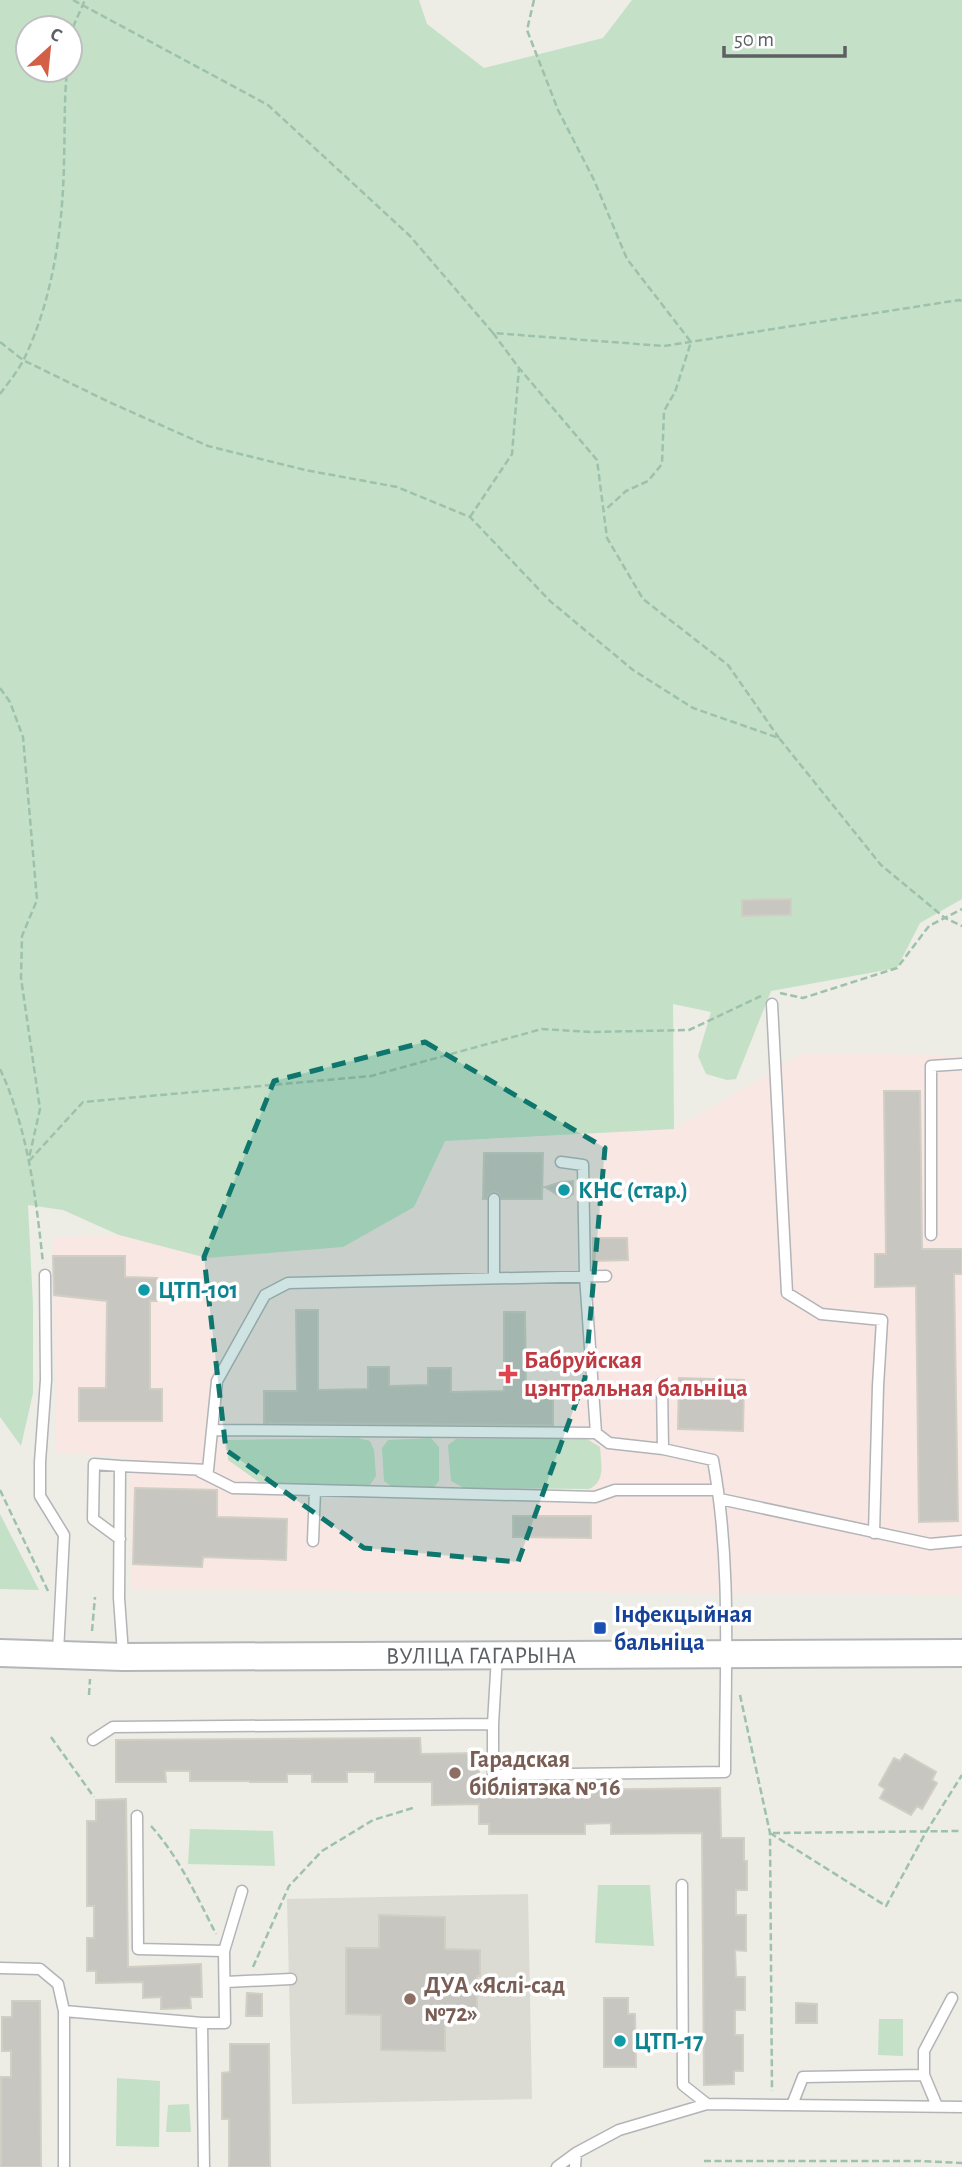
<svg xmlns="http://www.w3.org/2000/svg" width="962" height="2167" viewBox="0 0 962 2167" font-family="'Alegreya Sans',sans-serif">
<rect width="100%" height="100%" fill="#edece5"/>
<path fill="#dcdbd3" d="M528,1894l4,205 -240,5 -5,-205z"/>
<path fill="#f8e7e3" d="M804,1053l158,2v540l-831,-6 -1,-131 -74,-6 -3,-215 66,-2 88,23 207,-51 31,-67 229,-11z"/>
<path fill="#c4e1c7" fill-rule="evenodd" d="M0,0h419l8,24 57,44 119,-30 29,-38h330v899l-42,24 -23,45 -126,23 -35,88 -9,1 -21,-6 -8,-18 13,-44 -38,-8 1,125 -229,12 -31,66 -71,40 -136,11 -88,-23 -56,-25 -35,-5 5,100v88l-12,53 -21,-29zM28,28h42v42h-42z
M358,1438l12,3 4,9 2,26 -10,15 -100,-4 -38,-27 -1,-20z
M431,1438l8,9v34l-7,9h-36l-12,-9 -2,-33 6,-8z
M456,1439h131l13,8c1,16 6,35 -11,42l-125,-1 -13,-7 -3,-36z
M0,1514l39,76 -39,-1z
M190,1829l83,2 2,35 -87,-2z
M598,1885h52l4,61 -59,-3z
M879,2019h24v37l-25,-1z
M117,2078l43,3 -1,66 -43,-1z
M189,2104l2,28h-25l2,-27z"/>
<path fill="#c8c6c1" stroke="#d1cec4" stroke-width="2" d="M791,899v16l-49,1v-16z
M884,1091h36l2,158h40v25h-8l4,247 -39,1 -3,-236 -41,1v-33h11z
M484,1153h59l-1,46h-41l-3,-6 -5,-1 -5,3 -1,4h-4z
M573,1181v13l-6,4 -6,-1 -16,-10 16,-5z
M593,1238h34l1,22 -35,1z
M53,1256h72v21l32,1v23h-7v88h12v32h-83v-33h27l1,-87 -53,-6z
M296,1310h22v80l50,-1v-22h21v19l39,-1v-17h23v24l53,-1v-79h21l1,78h27v35l-289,-2v-32h33z
M679,1378l65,2 -1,51 -65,-2z
M135,1488l82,2v27l70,2 -1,41 -83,-3 -1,10 -69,-3z
M513,1516h78v22l-78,-1z
M420,1738l1,16 58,-1v38l241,-3 1,50h23v23h3v29h-11v25h10v36l-11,-1 1,27h9v33h-10v25h8v36h-9v13l-30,1 -2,-252 -91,1v-11l-26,1v10h-96v-10h-10v-20l-47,1v-23h-57v-10h-28v10h-35v-8h-25v8h-37v-1h-60v-10h-25l1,11h-50v-42z
M905,1754l31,18 -4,8 5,3 -15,26 -5,-3 -6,9 -31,-17 5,-9 -6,-4 15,-27 6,3z
M126,1799l2,168 73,-3 1,33h-12l1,11 -30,1v-12l-18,1v-16l-47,1v-12h-9v-33h7v-32h-7v-85h9v-21z
M379,1915l66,2v32l35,1v26h-3v41h-32v34l-64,-1v-35l-35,-1v-66h33z
M247,1993l15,1v22h-16z
M604,1998h24v16h7l1,53h-32z
M12,2001h28l1,166h-40v-90h10v-26h-9v-34h10z
M796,2003l21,1v19h-21z
M230,2044h39l1,123h-41v-48h-7v-46l8,-1z"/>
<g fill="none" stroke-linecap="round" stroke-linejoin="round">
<defs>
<path id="lane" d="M772,1004l15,289 34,21 61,6 -4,66 -4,147
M561,1162l22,3 2,111 11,157
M931,1235v-169l31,-2
M45,1275l1,105 -6,82v34l24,39 -6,117
M494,1278v-79
M662,1383l1,66
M212,1430l384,3 13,10 54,6 50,11c19,103 12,208 12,312l-232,3v-51l4,-68
M199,1471l34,17 362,9 20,-7h103
M720,1499l210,45 32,-3
M120,1539l-27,-20 1,-55 26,2
M313,1541l2,-51
M123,1654l-4,-56 1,-132 88,4 9,-89 48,-86 23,-12 318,-7
M93,1740l20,-13 380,-3
M137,1816l1,133 86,2 1,72h-23
M682,1885l1,200 24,19 255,3
M224,1951l18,-60
M0,1968l40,1 18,15 6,27v156
M226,1982l65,-3
M64,2011l138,12 2,144
M924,2075v-24l28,-53
M792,2105l11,-28 121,-2 13,31
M557,2167l19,-14
M575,2167l1,-14 43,-23 88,-26"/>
<g id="secondary">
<path id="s1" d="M0,1653l123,4 839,-4"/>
</g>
</defs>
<use href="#lane" stroke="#b2b4b8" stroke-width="13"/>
<use href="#secondary" stroke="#b4b6ba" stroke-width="30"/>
<path stroke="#9ec1ac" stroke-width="2.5" stroke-dasharray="7 3.5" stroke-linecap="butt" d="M73,0l195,105 142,131 83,97 171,13 295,-46 3,1
M534,0l-7,30 31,80 36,70 33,79 64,83 -16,50 -11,19 -2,53 -14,17 -22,10 -22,20
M70,48l3,-21 12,-27
M493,333l26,35 78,92 10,78 36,61 85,66 51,73
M0,342l23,18 86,42 99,44 97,24 92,17 73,30 80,84 83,69 60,38 86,30 102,127 64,53 17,8
M0,394c8,-11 18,-23 24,-35 29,-60 39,-132 40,-198 1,-31 0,-61 3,-91
M470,517l42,-63 7,-86
M0,688l10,14 13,35 14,163 -15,36 -1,42 19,131 -11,49
M780,993l23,5 94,-30 32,-42 33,-17
M0,1069c28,60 36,129 43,194
M29,1161l54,-59 288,-26 171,-47 48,3 99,-2 72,-34
M0,1490l48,101
M92,1631l3,-34
M89,1695l1,-16
M740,1695l30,138 2,258
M51,1737l43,60
M151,1826c28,31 46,71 65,108
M770,1833l116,73 40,-74 36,-57
M773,1833l189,-2
M253,1967l36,-81 33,-35 51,-31 40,-12
M704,2161h215l43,2"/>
<use href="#lane" stroke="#fff" stroke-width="10"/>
<use href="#secondary" stroke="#fff" stroke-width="26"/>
</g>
<path fill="#0f766e" fill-opacity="0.2" stroke="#0f766e" stroke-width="5" stroke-dasharray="14 9" stroke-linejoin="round" d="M425,1042l180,106 -20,230 -67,184 -154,-14 -138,-98 -22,-193 70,-176z"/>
<g fill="#0f9aa8" stroke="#fff" stroke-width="2.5">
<circle cx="564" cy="1190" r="7"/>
<circle cx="144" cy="1290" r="7"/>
<circle cx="620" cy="2041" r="7"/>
</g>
<path fill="#e0444e" stroke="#fff" stroke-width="2.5" d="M504.5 1363.5h7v7h7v7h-7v7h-7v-7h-7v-7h7z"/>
<rect fill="#1a4fb4" stroke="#fff" stroke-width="2.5" x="593" y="1621" width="14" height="14" rx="3.5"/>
<g fill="#8d6e63" stroke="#fff" stroke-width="2.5">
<circle cx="455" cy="1773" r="7"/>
<circle cx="410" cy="1999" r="7"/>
</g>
<g text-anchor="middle" stroke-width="7" stroke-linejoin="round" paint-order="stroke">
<g font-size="24" font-weight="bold" fill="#0d838f" stroke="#fff" text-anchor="start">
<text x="578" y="1198">КНС (стар.)</text>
<text x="158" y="1298">ЦТП-101</text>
<text x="634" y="2049">ЦТП-17</text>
</g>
<g font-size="24" font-weight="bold" fill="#be3a42" stroke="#fff" text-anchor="start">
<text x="524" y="1368">Бабруйская<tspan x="524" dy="28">цэнтральная бальніца</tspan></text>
</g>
<g font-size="24" font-weight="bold" fill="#164399" stroke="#fff" text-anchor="start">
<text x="614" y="1622">Інфекцыйная<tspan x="614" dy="28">бальніца</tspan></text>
</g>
<g font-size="24" fill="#5d5f63" stroke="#fff">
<text dy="8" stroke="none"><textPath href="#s1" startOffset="481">ВУЛІЦА ГАГАРЫНА</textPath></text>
</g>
<g font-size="24" font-weight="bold" fill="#785e54" stroke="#fff" text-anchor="start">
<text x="469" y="1767">Гарадская<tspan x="469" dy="28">бібліятэка № 16</tspan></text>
<text x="424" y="1993">ДУА «Яслі-сад<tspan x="424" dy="28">№72»</tspan></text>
</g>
</g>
<g transform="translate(49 49) rotate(27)"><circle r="33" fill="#ffffff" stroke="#bebfc1" stroke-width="2"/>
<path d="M0-5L12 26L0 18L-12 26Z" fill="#d25f46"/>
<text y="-10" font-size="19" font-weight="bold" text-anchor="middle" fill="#5d5f63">С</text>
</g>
<path d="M724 46v10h121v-10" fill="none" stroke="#5d5f63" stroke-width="3.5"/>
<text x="734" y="46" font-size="21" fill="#5d5f63" stroke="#ffffff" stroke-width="5" paint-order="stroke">50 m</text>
</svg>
